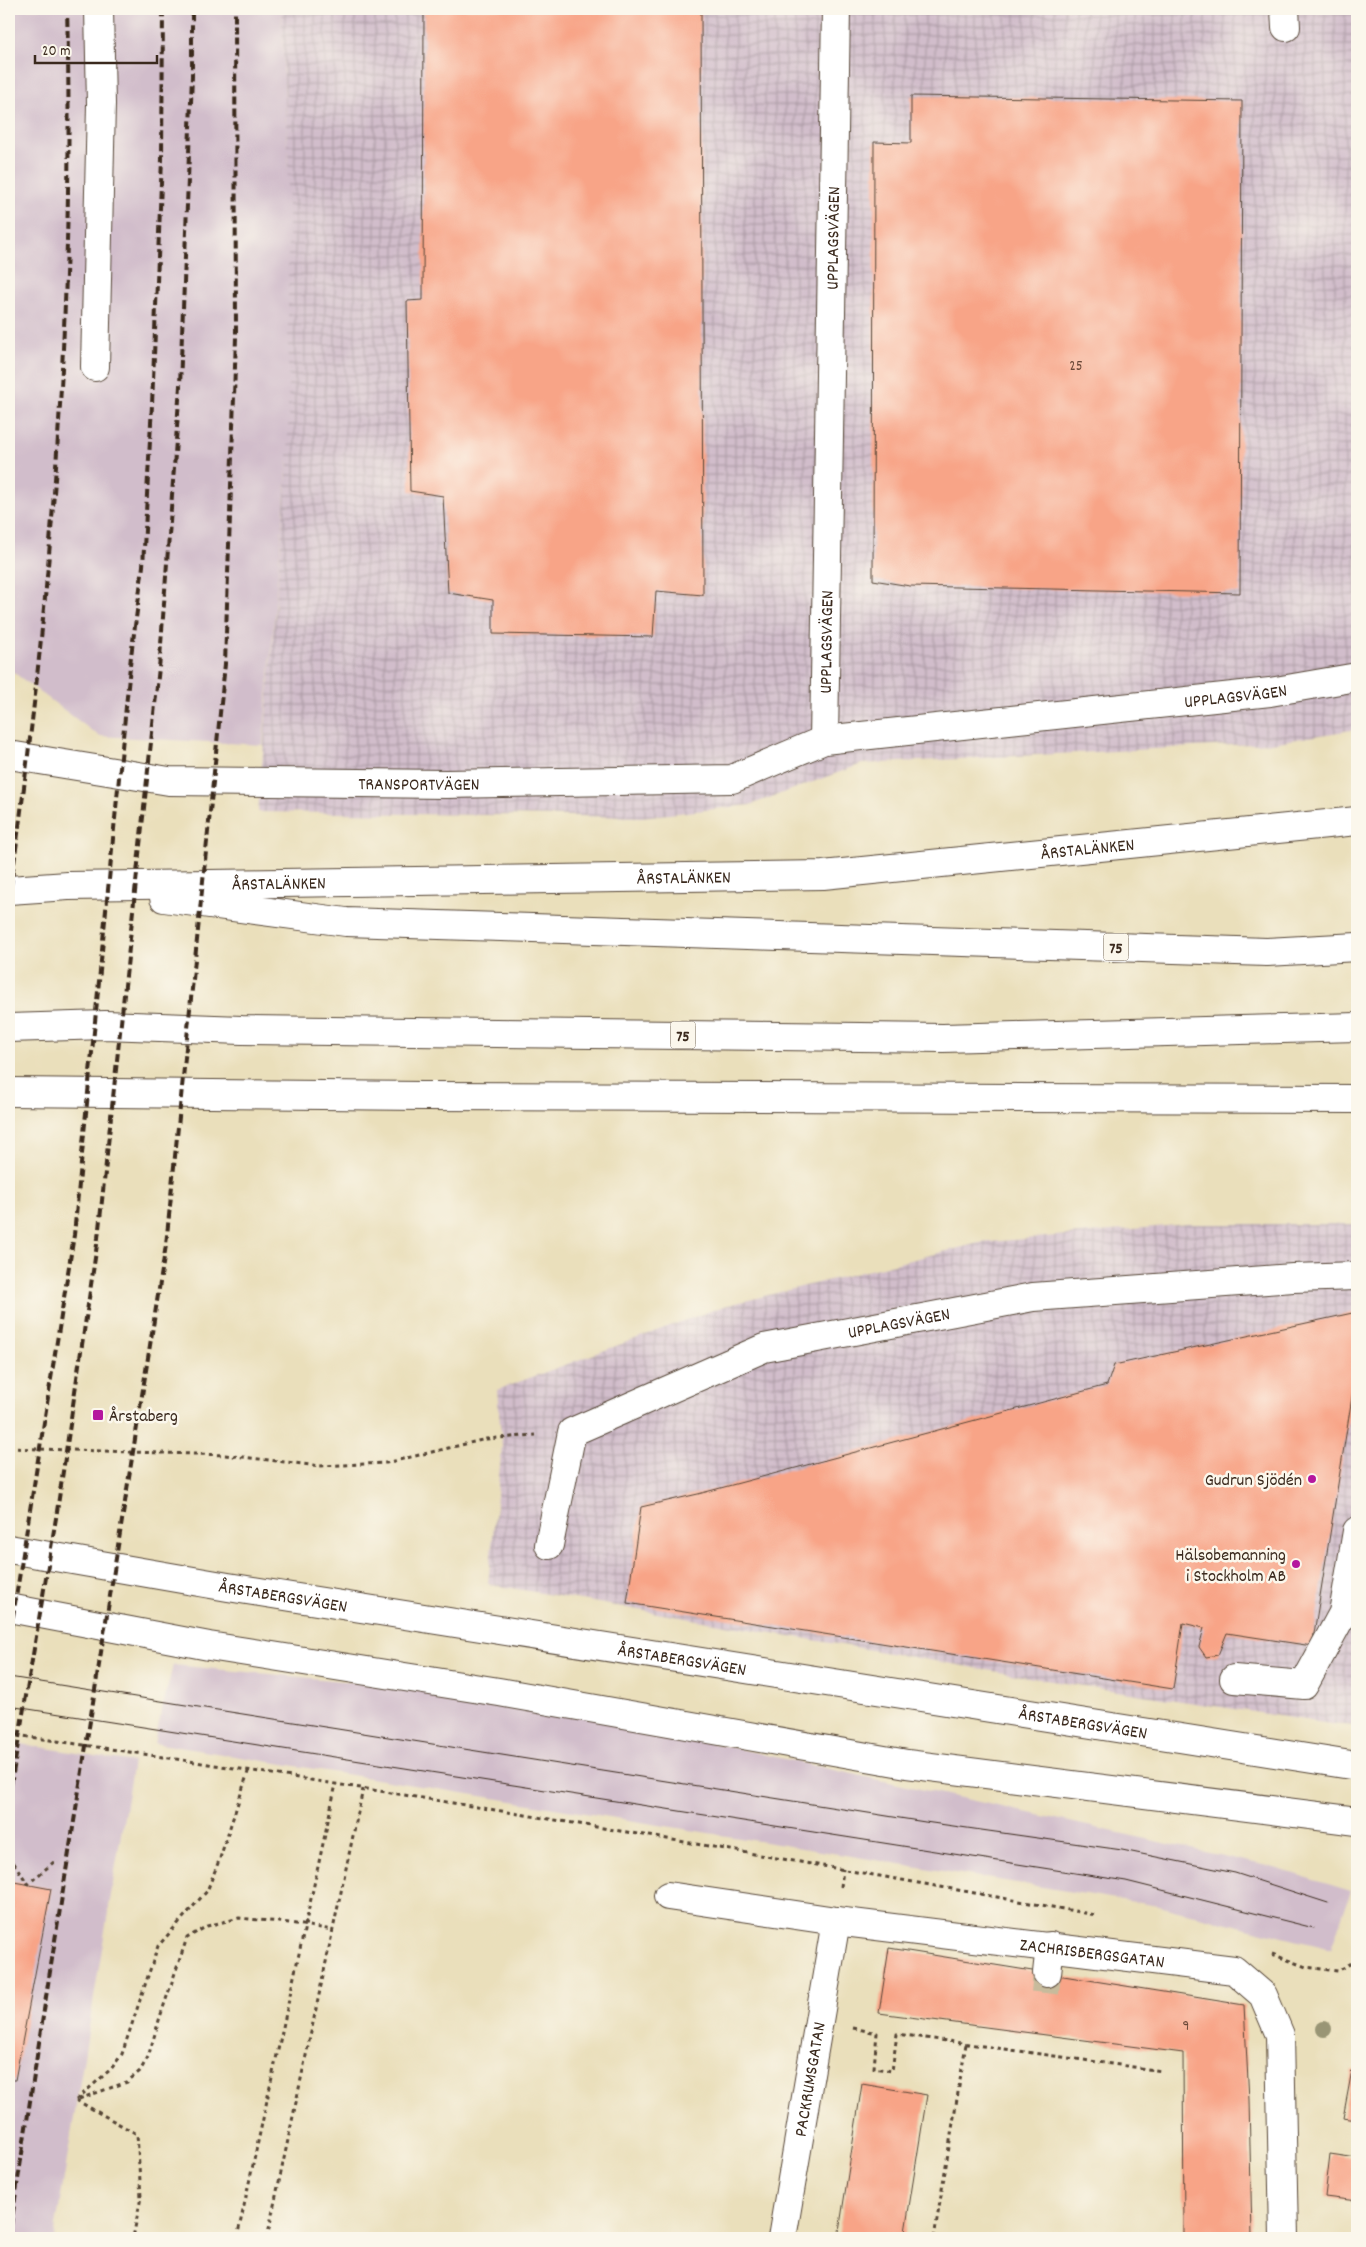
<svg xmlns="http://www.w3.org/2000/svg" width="1366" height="2247" viewBox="0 0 1366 2247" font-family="Dekko,sans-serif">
<defs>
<pattern id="industrial-grid" width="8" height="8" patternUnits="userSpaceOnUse" patternTransform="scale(1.25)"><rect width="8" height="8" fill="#d1bdcb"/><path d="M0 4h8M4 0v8" fill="none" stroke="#ab9aa4"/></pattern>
</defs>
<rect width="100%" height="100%" fill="#fbf7ec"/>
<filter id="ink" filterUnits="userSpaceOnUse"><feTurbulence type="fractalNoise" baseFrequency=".02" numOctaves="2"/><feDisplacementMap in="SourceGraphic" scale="10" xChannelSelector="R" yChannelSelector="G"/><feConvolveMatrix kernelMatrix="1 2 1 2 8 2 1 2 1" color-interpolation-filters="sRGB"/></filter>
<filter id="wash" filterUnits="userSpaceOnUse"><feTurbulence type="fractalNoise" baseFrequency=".0096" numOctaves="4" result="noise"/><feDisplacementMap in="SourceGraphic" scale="20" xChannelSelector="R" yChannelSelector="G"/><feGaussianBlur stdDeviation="1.12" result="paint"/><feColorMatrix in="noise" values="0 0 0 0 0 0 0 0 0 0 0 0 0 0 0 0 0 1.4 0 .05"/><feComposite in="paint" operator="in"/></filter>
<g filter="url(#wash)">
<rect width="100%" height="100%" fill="#eadfbb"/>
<path fill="url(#industrial-grid)" d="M281,9h1076v720l-85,14 -410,21 -112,41 -108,12 -384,-5 30,-353v-287z
M1188,1224h169v502l-26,-2 -286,-44 -557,-96 14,-138 -5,-56 227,-84 255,-63z"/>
<path fill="#d1bdcb" d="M9,9h272l7,163v287l-25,286 -164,-9 -90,-67z
M173,1665l327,31 768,170 83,25 -20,58 -172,-43 -1005,-163z
M9,1742l124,20 -79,476h-45z"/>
<g id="blocks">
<path fill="#f8a487" d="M424,9h277l2,586 -47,-4 -3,46 -160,-3v-34l-45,-7 -5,-97 -33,-5 -3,-190 16,-1z
M911,96l331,5 -2,492 -330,-7 -37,-6 1,-438 37,1z
M1357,1312v54l-45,280 -85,-13 -9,22 -12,2 -7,-10 5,-19 -21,-5 -10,66 -546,-86 14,-96 57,-13 409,-109 7,-20z
M9,1881l42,8 -36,191h-6z
M889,1948l355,57 5,95 3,138h-68l-1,-185 -304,-40z
M1352,2070l5,1v49l-14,-2z
M862,2084l65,11 -23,143h-66z
M1330,2154l27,4v43l-32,-4z"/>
</g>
</g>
<g filter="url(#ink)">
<use href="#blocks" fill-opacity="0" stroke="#554536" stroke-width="1"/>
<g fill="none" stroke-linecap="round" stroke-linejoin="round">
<path stroke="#c7bb9c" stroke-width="28" stroke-dasharray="28 14" stroke-linecap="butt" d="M1045,1993l2,-20"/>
<defs>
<g id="minor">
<path d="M1285,9l1,18"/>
<path d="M95,367l6,-263 -2,-95"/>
<path id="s1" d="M824,740l12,-731"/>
<path id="s2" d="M9,755l160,26 277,3 286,-5 92,-39 446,-48 87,-15"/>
<path id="s3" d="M549,1545l23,-113 192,-84 269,-51 260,-19 64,-2"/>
<path id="s4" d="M9,1549l219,38 1129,179"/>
<path d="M9,1608l200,38 290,46 408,72 450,57"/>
<path d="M1234,1679l70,6 39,-72 14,-82"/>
<path id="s5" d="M668,1896l168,25 398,49 29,25 17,40 4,203"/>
<path d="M1047,1973l3,-27"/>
<path id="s6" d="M782,2238l54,-317"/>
</g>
<g id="highway">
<path id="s7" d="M9,890l59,-4 755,-11 534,-54"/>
<path d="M164,898l182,24 921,30 90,-5"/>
<path d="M9,1028l96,-3 137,5 701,8 414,-11"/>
<path d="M9,1092l413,4 935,3"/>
</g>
</defs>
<use href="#minor" stroke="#554536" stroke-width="30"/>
<use href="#highway" stroke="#554536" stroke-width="30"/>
<path stroke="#554536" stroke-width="3" stroke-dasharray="4 4" stroke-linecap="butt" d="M9,1448l216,7 95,11 66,-3 100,-24 50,-4
M9,1734c363,53 725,115 1087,181
M9,1856l19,28 27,-23
M841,1887l2,-18
M1272,1954l34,13 32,4 19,-11
M853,2028l24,5 -3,35 18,3 5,-37 265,37
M79,2099l48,-17 13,-11 8,-14 12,-40 27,-79 20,-12 32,-8 51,5 43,7
M76,2100l35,-31 11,-15 36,-108 49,-55 13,-33 29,-89
M76,2100l61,34 4,63 -8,41
M237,2238l99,-454
M267,2238l96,-449
M934,2238l32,-194"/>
<use href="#minor" stroke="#fff" stroke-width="28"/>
<use href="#highway" stroke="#fff" stroke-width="28"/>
<path stroke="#3b2a1e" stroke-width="1" d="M9,1677l916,145 197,28 113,23 93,30
M9,1706l1117,175 188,47"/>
<path stroke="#3b2a1e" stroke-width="4" stroke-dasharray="8 4" stroke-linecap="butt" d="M9,899c42,-295 66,-592 58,-890
M9,1641l65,-406 57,-579 12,-90 9,-161 10,-246 1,-150
M9,1797l47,-279 42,-280 62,-580 20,-272 12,-310v-67
M9,2238l39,-254 118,-739 59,-581 11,-327 -1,-328"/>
</g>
<circle fill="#999574" cx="1324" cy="2029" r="8"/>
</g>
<g fill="#b5179e" stroke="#fbf7ec" stroke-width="2">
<rect x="92" y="1409" width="12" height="12" rx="2.5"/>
<circle cx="1312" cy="1479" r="5"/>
<circle cx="1296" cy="1564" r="5"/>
</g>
<g text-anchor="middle" stroke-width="5" stroke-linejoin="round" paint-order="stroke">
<g font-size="15" fill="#6a4838">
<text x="1076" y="370">25</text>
<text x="1186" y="2030">9</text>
</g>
<g fill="#fbf7ec" stroke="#75685c" stroke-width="1">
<rect x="1103.5" y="933.5" width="25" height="27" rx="4"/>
<rect x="670.5" y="1021.5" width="25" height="27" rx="4"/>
</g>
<g font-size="16" font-weight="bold" fill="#3b2a1e">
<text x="1116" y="953">75</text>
<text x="683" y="1041">75</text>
</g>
<g font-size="18" fill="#3b2a1e" stroke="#fbf7ec">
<text dy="6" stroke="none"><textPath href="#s1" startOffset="502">UPPLAGSVÄGEN</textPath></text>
<text dy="6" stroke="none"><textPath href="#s1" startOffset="98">UPPLAGSVÄGEN</textPath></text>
<text dy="6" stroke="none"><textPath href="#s2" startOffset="1239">UPPLAGSVÄGEN</textPath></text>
<text dy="6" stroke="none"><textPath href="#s2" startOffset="412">TRANSPORTVÄGEN</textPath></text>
<text dy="6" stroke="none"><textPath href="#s7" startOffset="1080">ÅRSTALÄNKEN</textPath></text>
<text dy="6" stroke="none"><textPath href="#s7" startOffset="675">ÅRSTALÄNKEN</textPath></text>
<text dy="6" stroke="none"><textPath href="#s7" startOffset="270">ÅRSTALÄNKEN</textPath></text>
<text dy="6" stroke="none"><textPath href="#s3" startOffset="462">UPPLAGSVÄGEN</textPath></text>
<text dy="6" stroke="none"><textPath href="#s4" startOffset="278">ÅRSTABERGSVÄGEN</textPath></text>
<text dy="6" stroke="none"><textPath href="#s4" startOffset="682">ÅRSTABERGSVÄGEN</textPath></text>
<text dy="6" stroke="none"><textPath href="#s4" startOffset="1088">ÅRSTABERGSVÄGEN</textPath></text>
<text dy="6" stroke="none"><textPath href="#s5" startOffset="428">ZACHRISBERGSGATAN</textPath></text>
<text dy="6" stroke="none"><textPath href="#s6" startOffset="161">PACKRUMSGATAN</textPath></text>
</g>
<g font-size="18" fill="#3b2a1e" stroke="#fbf7ec" text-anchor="end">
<text x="109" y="1421" text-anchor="start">Årstaberg</text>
<text x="1302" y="1485">Gudrun Sjödén</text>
<text x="1286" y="1560">Hälsobemanning<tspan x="1286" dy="21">i Stockholm AB</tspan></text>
</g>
</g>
<rect width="1366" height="2247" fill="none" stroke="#fbf7ec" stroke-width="30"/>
<path d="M35 55v8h122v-8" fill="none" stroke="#3b2a1e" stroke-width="2.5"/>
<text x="42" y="55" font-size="15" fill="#3b2a1e" stroke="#fbf7ec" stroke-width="4" paint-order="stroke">20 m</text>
</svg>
